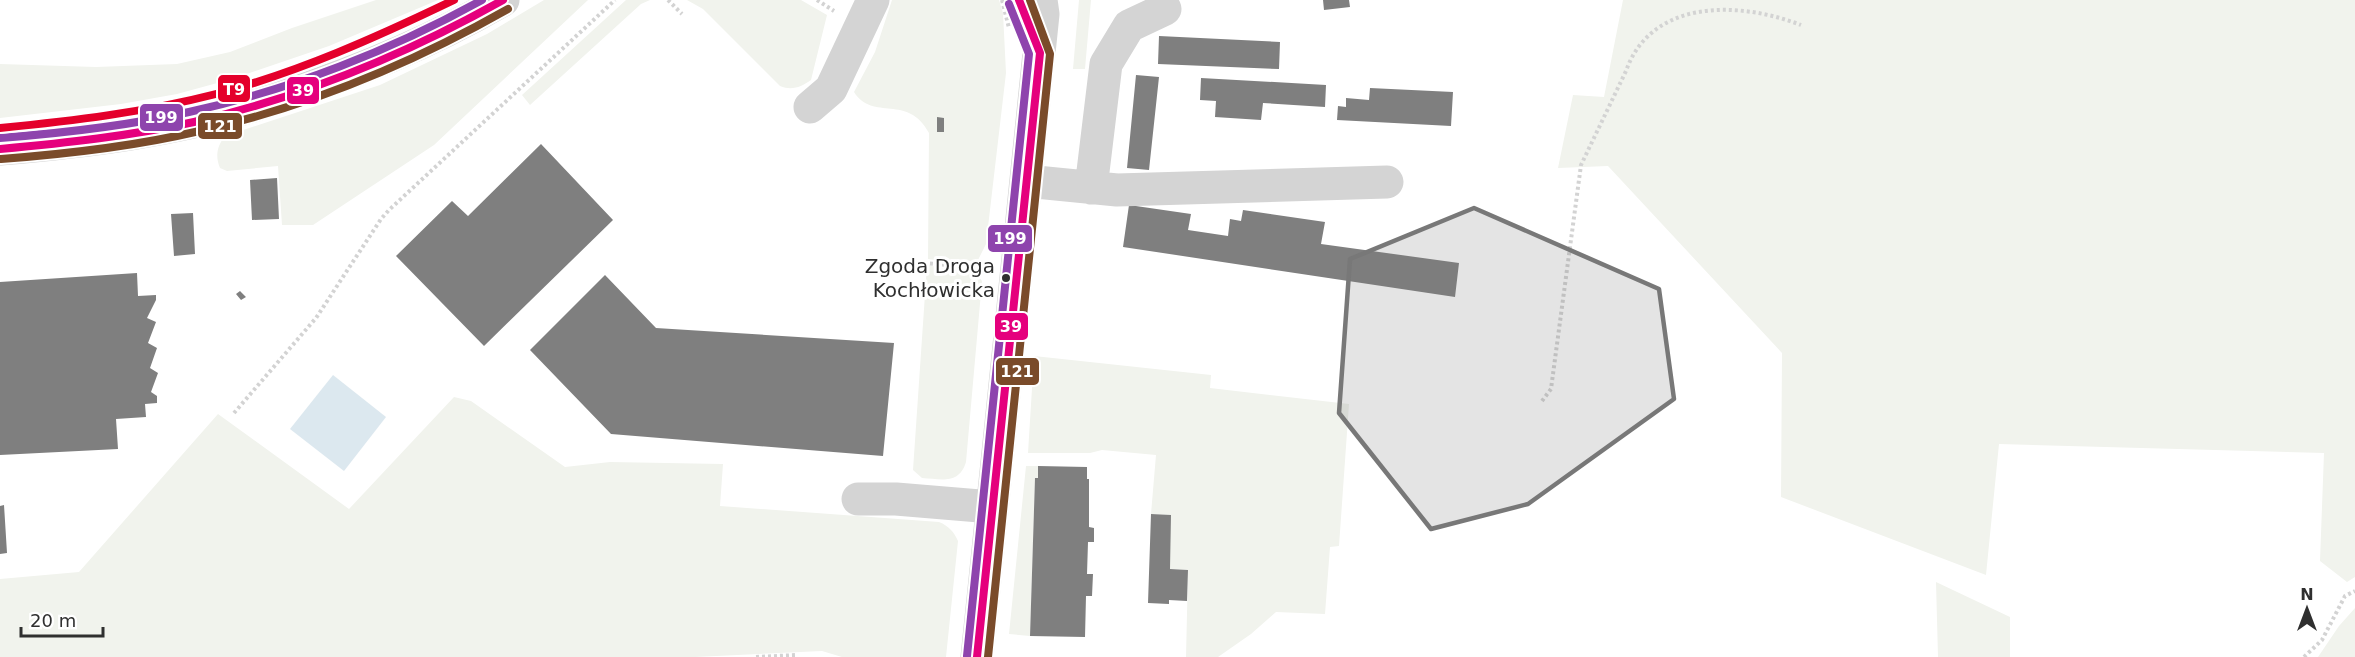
<svg xmlns="http://www.w3.org/2000/svg" width="2355" height="657" viewBox="0 0 2355 657" font-family="'DejaVu Sans',sans-serif">
<rect width="100%" height="100%" fill="#fff"/>
<path fill="#f1f3ed" d="M376,0h62l-109,46 -97,33 -55,15 -56,10 -121,14v-54l96,3 81,-3 53,-12 62,-24z
M544,0h44l-154,145 -121,80h-31l-4,-59 -51,5 -7,-3c-5,-12 -3,-22 5,-32l155,-51 107,-51z
M626,0h24l-9,4 -111,101 -8,-10z
M687,0h114l26,15 -16,65c-10,7 -19,11 -31,6l-77,-77z
M892,0h107l4,13 3,60 -20,171 -8,16 -19,3 -31,-4 1,-126c-21,-40 -56,-11 -75,-41l21,-40z
M1079,0h12l-6,69h-12z
M1623,0h732v577l-8,5 -27,-21 4,-108 -325,-9 -13,131 -205,-78 1,-144 -174,-187 -50,2 15,-73 31,2z
M927,265l20,4h27l8,12 -16,181c-7,23 -25,17 -44,16l-9,-8z
M1034,356l177,19 -1,13 139,16 -10,142 -9,1 -5,67 -49,-2 -25,22 -33,23h-32l2,-87 -18,-1 -1,-54 -18,-1 5,-59 -54,-5 -12,3h-62z
M454,397l17,4 94,66 45,-5 113,2 -3,42 219,16c10,4 15,10 19,19l-12,116h-104l-20,-6 -127,6h-695v-78l79,-7 139,-158 131,95z
M1026,466h12v12h-3l-5,158 -21,-2z
M1936,582l74,35v40h-72z
M2355,608v49h-37l21,-31z"/>
<path fill="#dce8ef" d="M333,375l53,42 -42,54 -54,-42z"/>
<path fill="#7f7f7f" d="M1323,0h26l1,7 -26,3z
M1159,36l121,6 -1,27 -121,-5z
M1136,75l23,2 -10,93 -22,-2z
M1201,78l125,7 -1,22 -62,-4 -2,17 -46,-3 1,-16 -16,-1z
M1370,88l83,4 -2,34 -114,-6 1,-14 8,1v-9l23,2z
M937,117l7,1v14h-7z
M541,144l72,76 -129,126 -88,-90 56,-55 16,15z
M277,178l2,41 -27,1 -2,-40z
M1129,205l62,9 -3,16 40,6 2,-17 11,2 2,-11 82,12 -4,22 138,19 -4,34 -332,-50z
M193,213l2,41 -21,2 -3,-42z
M137,273l1,23 18,-1v5l-9,18 9,4 -8,21 9,5 -7,20 8,5 -7,19 6,4v7l-12,1 1,13 -30,2 2,30 -118,6v-173z
M605,275l51,53 238,15 -11,113 -272,-22 -81,-84z
M240,291l6,6 -5,3 -5,-6z
M1038,466l49,1v12h2v48l5,1v14h-6l-1,32h6l-1,22h-6l-1,41 -55,-1 5,-158h3z
M4,505l3,48 -7,1v-48z
M1151,514l20,1 -1,54 18,1 -1,31 -18,-1v4l-21,-1z"/>
<g fill="none" stroke-linecap="round" stroke-linejoin="round">
<path stroke="#d3d3d3" stroke-width="4" stroke-dasharray="3 3" stroke-linecap="butt" d="M668,0l14,14
M817,0l17,11
M1002,0l7,28
M912,262l75,6
M1542,401l9,-12 30,-224 45,-94c25,-71 110,-71 175,-46
M234,413l82,-95 65,-99 8,-9 226,-210
M756,657l41,-2
M2304,657l18,-17 23,-44 10,-5"/>
<path stroke="#d4d4d4" stroke-width="33" d="M810,107l21,-18 42,-89
M0,149c84,-7 176,-18 256,-44 85,-26 170,-60 247,-105
M1026,181l91,9 270,-8
M1091,188l15,-124 23,-38 36,-17
M858,499h38l96,8
M977,657l66,-643 -2,-14"/>
<defs>
<path id="bus-1" d="M0,149c65,-6 130,-13 194,-27 108,-25 213,-68 309,-122
M977,657l63,-604 -21,-53"/>
<path id="bus-2" d="M1,159c65,-5 130,-12 194,-27 109,-24 216,-68 313,-123
M988,657l62,-603 -20,-54"/>
<path id="bus-3" d="M0,138c64,-5 127,-12 189,-26 101,-22 203,-62 293,-112
M967,656l62,-602 -20,-50"/>
</defs>
<use href="#bus-1" stroke="#fff" stroke-width="12"/>
<use href="#bus-2" stroke="#fff" stroke-width="12"/>
<use href="#bus-3" stroke="#fff" stroke-width="12"/>
<use href="#bus-1" stroke="#e5007d" stroke-width="8"/>
<use href="#bus-2" stroke="#7a4b2a" stroke-width="8"/>
<use href="#bus-3" stroke="#8e44ad" stroke-width="8"/>
<defs>
<path id="tram-1" d="M0,128c72,-7 146,-16 216,-34 83,-22 161,-57 238,-94"/>
</defs>
<use href="#tram-1" stroke="#fff" stroke-width="12"/>
<use href="#tram-1" stroke="#e4002b" stroke-width="8"/>
</g>
<path fill="#787878" fill-opacity="0.2" stroke="#787878" stroke-width="4.5" stroke-linejoin="round" d="M1474,208l185,81 15,110 -146,105 -97,25 -92,-116 11,-154z"/>
<circle fill="#2f2f2f" stroke="#fff" stroke-width="2" cx="1006" cy="278" r="5"/>
<g text-anchor="middle" stroke-width="6" stroke-linejoin="round" paint-order="stroke">
<g font-size="20" fill="#2f2f2f" stroke="#fff" text-anchor="end">
<text x="995" y="273">Zgoda Droga<tspan x="995" dy="24">Kochłowicka</tspan></text>
</g>
</g>
<g stroke="#fff" stroke-width="2">
<rect x="217" y="74" width="34" height="29" rx="6" fill="#e4002b"/>
<rect x="286" y="76" width="34" height="29" rx="6" fill="#e5007d"/>
<rect x="139" y="103" width="45" height="29" rx="6" fill="#8e44ad"/>
<rect x="197" y="112" width="46" height="28" rx="6" fill="#7a4b2a"/>
<rect x="987" y="224" width="46" height="29" rx="6" fill="#8e44ad"/>
<rect x="994" y="312" width="35" height="29" rx="6" fill="#e5007d"/>
<rect x="995" y="357" width="45" height="29" rx="6" fill="#7a4b2a"/>
</g>
<g font-size="16" text-anchor="middle" font-weight="bold" fill="#fff">
<text x="234" y="95">T9</text>
<text x="303" y="96">39</text>
<text x="161" y="123">199</text>
<text x="220" y="132">121</text>
<text x="1010" y="244">199</text>
<text x="1011" y="332">39</text>
<text x="1017" y="377">121</text>
</g>
<g transform="translate(2307 609)" stroke="#ffffff" stroke-width="4.5" paint-order="stroke">
<path d="M0-4.5L10 22L0 15L-10 22Z" fill="#2f2f2f"/>
<text y="-9" font-size="16" font-weight="bold" text-anchor="middle" fill="#2f2f2f">N</text>
</g>
<path d="M21 627v9h82v-9" fill="none" stroke="#2f2f2f" stroke-width="3"/>
<text x="30" y="627" font-size="18" fill="#2f2f2f" stroke="#ffffff" stroke-width="4.5" paint-order="stroke">20 m</text>
</svg>
